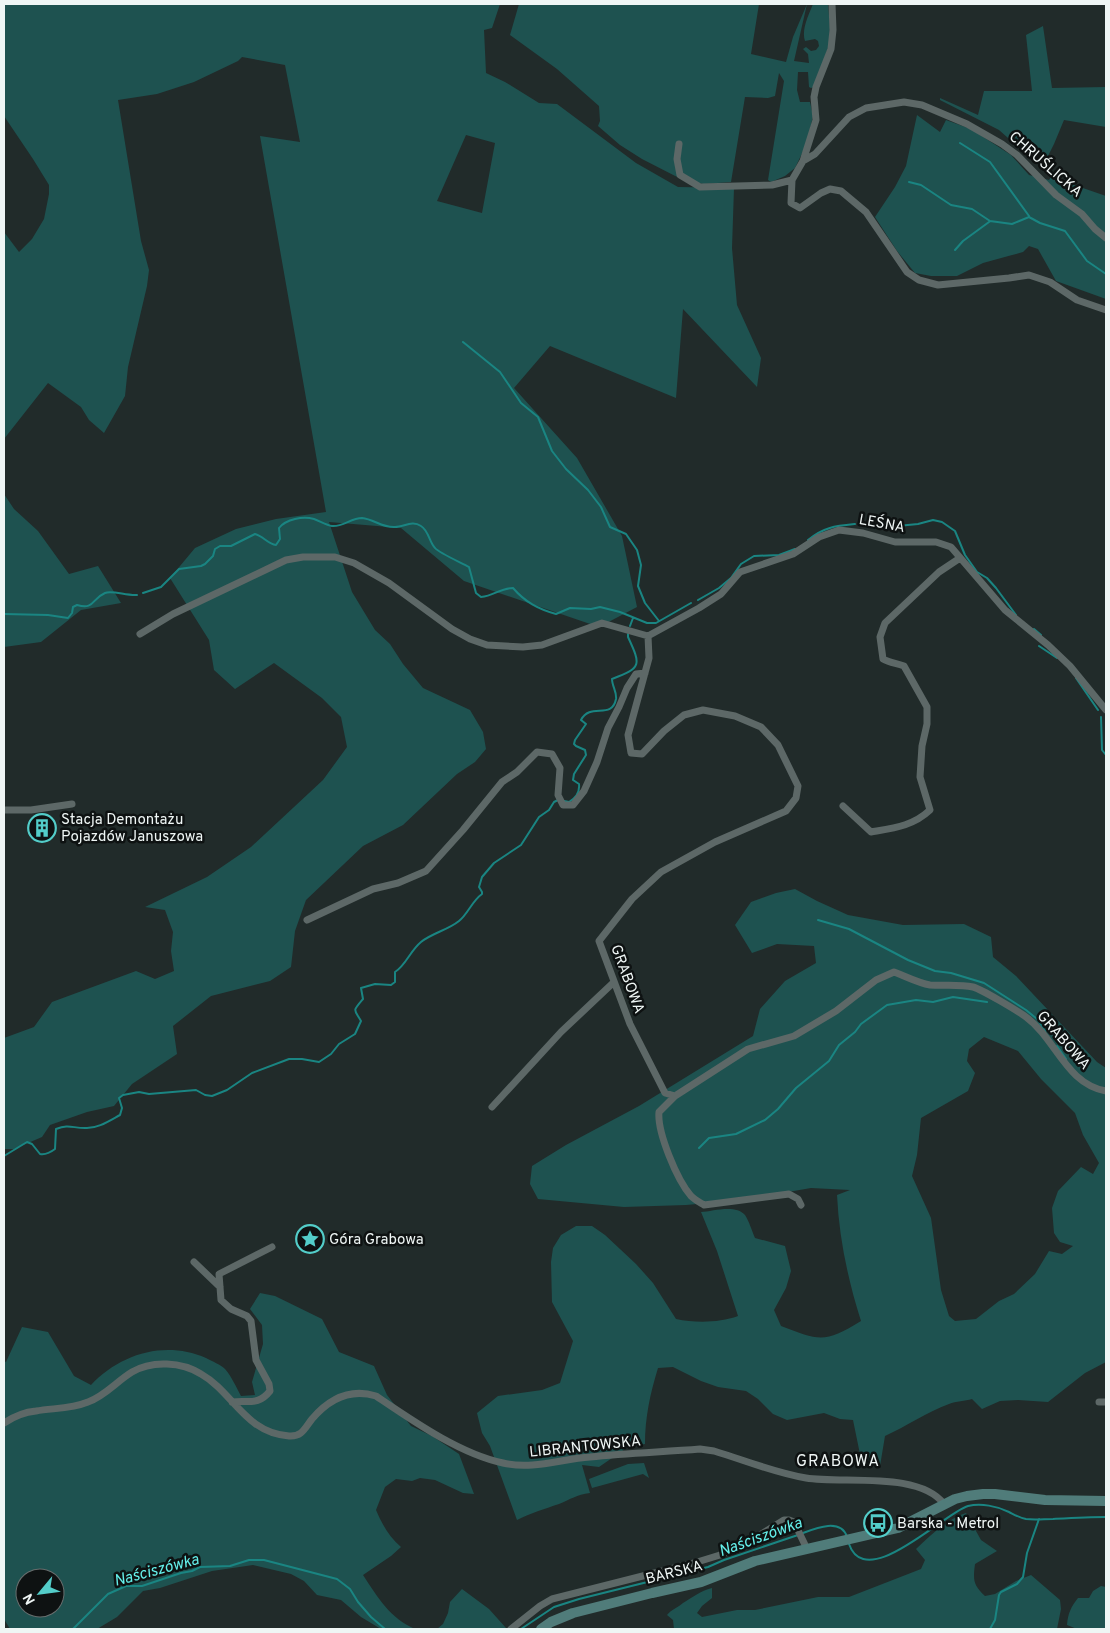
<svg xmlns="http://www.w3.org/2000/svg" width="1110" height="1633" viewBox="0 0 1110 1633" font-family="Overpass,sans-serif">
<rect width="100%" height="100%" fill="#212b2a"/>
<path fill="#1e5250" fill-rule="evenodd" d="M4,4h496l-8,24 -8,2 2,43 19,9 34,21 18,1 79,59 42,24 56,1 -2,60 5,57 24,53 -4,29 -74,-78 -7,89 -126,-52 -36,42 63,70 45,78 15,71 -38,20 -135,-46 -63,-53 -72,-6 23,70 23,38 15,14 13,20 20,24 47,22 13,22 3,17 -11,13 -18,12 -54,51 -40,21 -57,54 -11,31 -4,36 -21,14 -59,15 -38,30 4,28 -45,30 -18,22 -27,6 -37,13 -8,12 -28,12h-10v-111l30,-11 18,-25 84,-31 19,8 19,-8 -3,-20 2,-19 -8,-22 -20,-3 62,-30 44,-30 72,-67 24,-33 -6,-30 -19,-19 -48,-35 -39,26 -21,-19 -5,-30 -39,-62 25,-30 41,-19 40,-10 50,-7 -66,-376 40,6 -15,-77 -43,-8 -4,4 -44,21 -37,12 -39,6 23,141 8,29 -2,16 -19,81 -3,29 -21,37 -15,-13 -8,-13 -33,-24 -44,56v-207l15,20 13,-13 12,-20 5,-25v-9l-16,-26 -29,-43zM466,135l29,8 -13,70 -45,-12z
M519,4h240l-8,50 35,8 7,-25 14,-33 -13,57 15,2 -1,-9 -5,-5 3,-2 5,4 5,-1 3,-4 -1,-5 -3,-2 -10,2c-4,-11 4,-27 8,-37h15l2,23 -1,18 -15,42 -3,1 -2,-1 -1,-15h-10l-1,18 3,12h10l3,14 -6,27 -12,25 -10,8 -14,6 -3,-2 16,-99 -5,-8 -4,23 -7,2 -23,-1 -14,85 -27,2 -21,-4 -41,-21 -22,-14 -22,-19 2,-5 -1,-15 -42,-37 -47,-34z
M1043,26l9,62 54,-1v40l-42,-7 -10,24 -12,24 -43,-38 -59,-30v-2l38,17 6,-24h48l-6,-56z
M917,115l23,17 6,-12 25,9 40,26 18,20 20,5 2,-3 55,19v103l-50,-18 -18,-32 -9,-3 -6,6 -40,11 -26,13h-26l-16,-3 -18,-22 -22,-34 20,-30 11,-21z
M4,494l10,15 24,22 31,43 29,-8 23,37 -40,7 -40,32 -37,5z
M795,889l22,12 31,14 55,10 61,-1 27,13 2,20 23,19 81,86 9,6v294l-21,11 -37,29 -30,-2 -18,1 -18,8 -10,-10c-7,2 -16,2 -23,5 -22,8 -42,22 -64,32l-5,30 -18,-2 -9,-44 -13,-1 -16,-6 -37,7 -14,-6 -15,-15 -12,-8 -28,-4 -17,-6 -28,-14 -15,1c-8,26 -13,50 -13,76l-17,3 -29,20 -17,-2 8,28c-14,2 -19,6 -31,11 -15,5 -28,9 -42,16l-27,-74 -8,-13 -5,-20 21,-17 44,-6 18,-7 13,-42 -21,-39 -1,-40 2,-14 8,-13 15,-9h16l13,9 31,29 17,19 23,36c19,4 43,4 62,-3l-21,-65 -16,-39c12,-1 35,-8 44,3 4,6 7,16 10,23l30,8 6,25 -5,17 -12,22 7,16c39,15 44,17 80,-5 -13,-41 -22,-83 -24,-126l13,-5 -39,-2 -69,12 -56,5 -62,2 -86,-8 -8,-15 2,-18 34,-21 73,-39 114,-70 7,-27 25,-28 31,-18 -2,-17 -37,-2 -25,9 -17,-28 16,-23 25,-9zM984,1037l34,14 23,28 34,34 8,22 16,28 -6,11 -12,-7 -23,24 -6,17 2,25 6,9 13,4 -11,8 -13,-3 -14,23 -21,20 -15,7 -23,18 -21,2 -6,-5 -8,-26 -10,-72 -19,-42 5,-21 4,-37 47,-27 7,-18 -8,-12 2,-12z
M260,1293l15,3 47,23 17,33 35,14 13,29 24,31 21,10 27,18 15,40 -11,-1 -28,-13 -15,-2 -8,3 -16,-2 -11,8 -9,23c6,14 13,27 25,37l-10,9 -28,19c15,23 27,43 52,54h-34l-20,-12 -20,-17 -24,-5 -13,-14 -13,-7 -38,-9 -41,6 -52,17 -17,3 -26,26 -20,12h-87l-6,-10v-258l2,1 16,-35 26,5 26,44 17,9c29,-31 74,-45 115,-27 6,3 15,7 19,11 7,8 11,18 16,27l14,-1 -3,-13 11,-38 -1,-19 -12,-16zM25,1578h30v30h-30z
M644,1463l5,15 -6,-4 -51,14 -3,-9 39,-15z
M966,1513l15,27 16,11 -22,13c-2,16 -2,21 10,32l10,-2 21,-13 15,-6 29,25 1,9 -4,20h-383l-1,-9 -6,-5c5,-6 10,-7 16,-12 10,-6 17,-12 29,-15v10l-10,8 -5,7 5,4 35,-7h18l63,-13h31l72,-28 4,-9 -9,-11c15,-14 31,-30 50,-36z
M1101,1586l5,1v42h-29l-10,-4c1,-12 4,-18 11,-27h11l4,-7z
M462,1589l27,20 17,19 -69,1 6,-5 5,-11 2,-11z"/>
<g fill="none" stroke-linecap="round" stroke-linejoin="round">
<path stroke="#1a8582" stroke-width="2" d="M960,143l30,19 39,54
M909,182l12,3 30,20 21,4 18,12 22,3 17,-7 11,6 25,8 22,30 19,13
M955,250l8,-9 26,-19
M463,342l37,30 21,31 17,14 14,34 14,18 22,21 13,17 9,20 16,7 11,16 4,15 -3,21 7,17 14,18
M865,526l12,2 41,-4 15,-4 9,2 13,9 10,24 12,17 10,6 9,10 20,27
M808,540c16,-13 27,-14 47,-16
M143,593l18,-6 18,-18 22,-3 4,-2 8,-8 2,-7 5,-3h11l24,-12c8,2 13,10 21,11l4,-6 -1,-11c7,-9 24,-12 35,-9 6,2 12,6 18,7 11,1 19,-8 30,-8 12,1 20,10 33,9 9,0 17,-7 26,-1 8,5 8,16 14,22 4,5 27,15 34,19l7,26 5,4c13,-1 19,-9 32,-9 12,14 25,21 43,26l14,-6 21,1 9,-2 20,5 27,11h9l35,-20
M698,600l21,-12 12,-10 10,-14 13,-8 25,-1 16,-6
M4,614l44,1 20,3 4,-5 1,-6 4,-2c18,5 14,-6 28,-12 7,-3 22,3 32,2
M630,626l3,-8
M1034,629l7,6
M1039,646l18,12
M1076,678l22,32
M1101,717l1,33 4,5
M564,801l5,1c7,-4 11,-9 10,-18l-6,-4 1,-6 12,-19 -1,-5 -9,-4 -2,-2 1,-4 11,-16 -5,-4c9,-18 31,0 35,-21 1,-7 -4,-13 -4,-20 30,-11 29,-14 16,-42v-3
M818,920l31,9 59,31 27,11 16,2 33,10 42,27 11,9 8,12
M1057,1046l9,13
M699,1148l10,-10 27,-4 29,-14 13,-11 18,-21 33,-27 10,-16 16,-13 6,-8 26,-19 29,-5 17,2 20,-5 34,5
M4,1156l23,-14 5,2 8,10c5,1 11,-2 15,-5l1,-20c13,-5 16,-1 29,-1 12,1 24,-7 35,-13l2,-7 -3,-10 4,-3 16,-3 10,2 47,-4 9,5 7,1 15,-6 25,-17 37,-14h13l17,3 12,-8 8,-10 16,-10 6,-13c-7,-12 -9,-9 2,-22l-2,-11 14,-4 16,1 4,-3v-10c11,-7 15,-21 26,-30 11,-9 27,-12 38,-21 9,-7 13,-20 23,-27v-2l-3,-5 3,-10 12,-14 27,-18 18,-28 10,-7 5,-8 4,-2
M803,1533c13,-5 38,-15 44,4
M849,1544c17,49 95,-31 119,-38 13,-3 29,0 41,6 6,3 11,6 17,7 9,1 18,0 27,0 18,-1 35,-2 53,-2
M73,1629l35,-35 18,-8h16l39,-13 11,-2 8,-4 30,-1 19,-6h15l73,19 13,10 8,13 13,15 14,12
M521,1629l33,-22 25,-8 129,-32 16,-7 74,-25
M990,1629l5,-9 4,-25 2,-3 16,-8 6,-7 4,-24 12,-34"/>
<path stroke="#5d6867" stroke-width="7" d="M679,144l-2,15 3,16 20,12 72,-2 20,-5
M803,161l13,-41 -2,-23 2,-10 15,-38 2,-19 -1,-26
M1106,238l-11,-9 -13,-15 -26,-19 -39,-40 -15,-11 -35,-20 -45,-19 -18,-3 -38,6 -17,9 -34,37 -12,7 -11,19 -1,23 9,5 21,-15 9,-4 11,2 25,21 41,60 12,8 19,5 71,-7 20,-3 21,7 27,18 29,10
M140,634l33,-20 113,-54 17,-3h32l19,6 35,20 63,46 18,10 17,6 36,2 19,-2 60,-22 46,13
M1106,710l-36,-44 -22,-21 -43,-35 -54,-63 -15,-5h-41l-32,-9 -24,-3 -20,7 -26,17 -53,18 -19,22 -22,14 -51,28 1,22 -21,77 3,18 11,1 22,-23 20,-16 19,-5 32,6 26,11 17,18 20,41 -2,12 -10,13 -71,31 -54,30 -29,27 -33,42 31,83 35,69 10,3 73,-47 46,-13 42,-25 40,-31 18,-8c11,4 24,11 36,13 14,1 29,-1 43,2 8,2 45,24 53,30 30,22 40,67 80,74
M843,806l28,26c23,-4 42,-6 59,-22l-10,-33 2,-31 5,-22v-17l-23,-41c-8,-3 -14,-3 -21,-7l-3,-22 5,-14 54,-51 21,-14
M4,810h27l41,-6
M307,920l66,-31 25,-6 28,-12 37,-41 39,-48 15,-10 20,-20 15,2 8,14 -2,27 5,10h10l11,-14 13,-29 11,-34 11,-21 8,-19 9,-14 9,-1
M675,1096l-16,16c-2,20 18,68 32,84 4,4 8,6 13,9l85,-11 9,5 3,6
M492,1107l69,-75 53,-50
M194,1262l26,25
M232,1402c17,-2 26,4 38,-11l-1,-7 -13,-24 -5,-39 -4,-5 -16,-7 -10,-9 -2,-26 53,-27
M1099,1402h7
M4,1423c9,-6 21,-11 32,-12 17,-3 35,-2 52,-9 17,-6 29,-21 44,-30 20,-12 50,-10 69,2 32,18 44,59 88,62 13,1 16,-8 23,-17 17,-20 38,-31 64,-23 37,25 84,58 127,67 30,7 58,-4 87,-6 37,-4 73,-5 110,-8l14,2c30,9 61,22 92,27 38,6 113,-7 138,26
M511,1629l29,-23 12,-7 142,-36 26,-8 40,-20 24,-15h5l5,2 13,27"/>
<path stroke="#507c7a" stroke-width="10" d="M541,1629l10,-7 22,-9 79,-20 49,-11 54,-21 143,-33 57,-29 12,-3 16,-2h12l50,6 61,1"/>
</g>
<defs>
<symbol id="building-ring" viewBox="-11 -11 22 22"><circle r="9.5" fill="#0e1212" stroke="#53cdc9" stroke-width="1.5"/><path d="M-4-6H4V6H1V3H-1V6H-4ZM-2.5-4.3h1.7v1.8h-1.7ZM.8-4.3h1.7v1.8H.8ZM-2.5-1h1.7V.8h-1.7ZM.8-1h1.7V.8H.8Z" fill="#53cdc9"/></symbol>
<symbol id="sight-ring" viewBox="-11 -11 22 22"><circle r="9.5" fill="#0e1212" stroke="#53cdc9" stroke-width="1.5"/><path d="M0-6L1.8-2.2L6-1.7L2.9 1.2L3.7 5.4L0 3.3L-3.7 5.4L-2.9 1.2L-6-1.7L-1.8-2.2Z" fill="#53cdc9"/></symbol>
<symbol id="bus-ring" viewBox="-11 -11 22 22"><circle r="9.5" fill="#0e1212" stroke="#53cdc9" stroke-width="1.5"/><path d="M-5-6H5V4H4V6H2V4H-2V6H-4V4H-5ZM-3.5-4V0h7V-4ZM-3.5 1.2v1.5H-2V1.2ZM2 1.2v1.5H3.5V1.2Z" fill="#53cdc9"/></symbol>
</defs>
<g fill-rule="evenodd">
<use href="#building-ring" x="26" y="812" width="32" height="32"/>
<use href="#sight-ring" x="294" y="1223" width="32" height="32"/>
<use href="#bus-ring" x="862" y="1507" width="32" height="32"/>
</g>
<g text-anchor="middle" stroke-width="5" stroke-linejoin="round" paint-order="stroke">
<g font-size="15" fill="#eff6f5" stroke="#0e1212">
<text transform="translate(1046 164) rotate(41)" y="5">CHRUŚLICKA</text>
<text transform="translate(882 523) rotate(10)" y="5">LEŚNA</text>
<text transform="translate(628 979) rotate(70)" y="5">GRABOWA</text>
<text transform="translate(1064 1040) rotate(49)" y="5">GRABOWA</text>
<text transform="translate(585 1446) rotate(-6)" y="5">LIBRANTOWSKA</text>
<text transform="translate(674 1572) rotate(-14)" y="5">BARSKA</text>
</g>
<g font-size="15" fill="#eff6f5" stroke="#0e1212" text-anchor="start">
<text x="61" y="824">Stacja Demontażu<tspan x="61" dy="17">Pojazdów Januszowa</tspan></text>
<text x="329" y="1244">Góra Grabowa</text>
<text x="897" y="1528">Barska - Metrol</text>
</g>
<g font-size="16" letter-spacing="1" fill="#eff6f5" stroke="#0e1212">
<text x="838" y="1466">GRABOWA</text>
</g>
<g font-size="16" font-style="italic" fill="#64efea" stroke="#0e1212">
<text transform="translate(760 1536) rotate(-20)" y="6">Naściszówka</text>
<text transform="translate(156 1569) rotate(-15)" y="6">Naściszówka</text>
</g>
</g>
<rect width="1110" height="1633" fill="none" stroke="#eff6f5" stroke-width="10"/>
<g transform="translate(40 1593) rotate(241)"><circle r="24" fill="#0e1212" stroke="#686d6d"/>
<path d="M0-4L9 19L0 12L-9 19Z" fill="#53cdc9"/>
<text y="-8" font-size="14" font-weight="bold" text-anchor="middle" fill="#eff6f5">N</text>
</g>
</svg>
